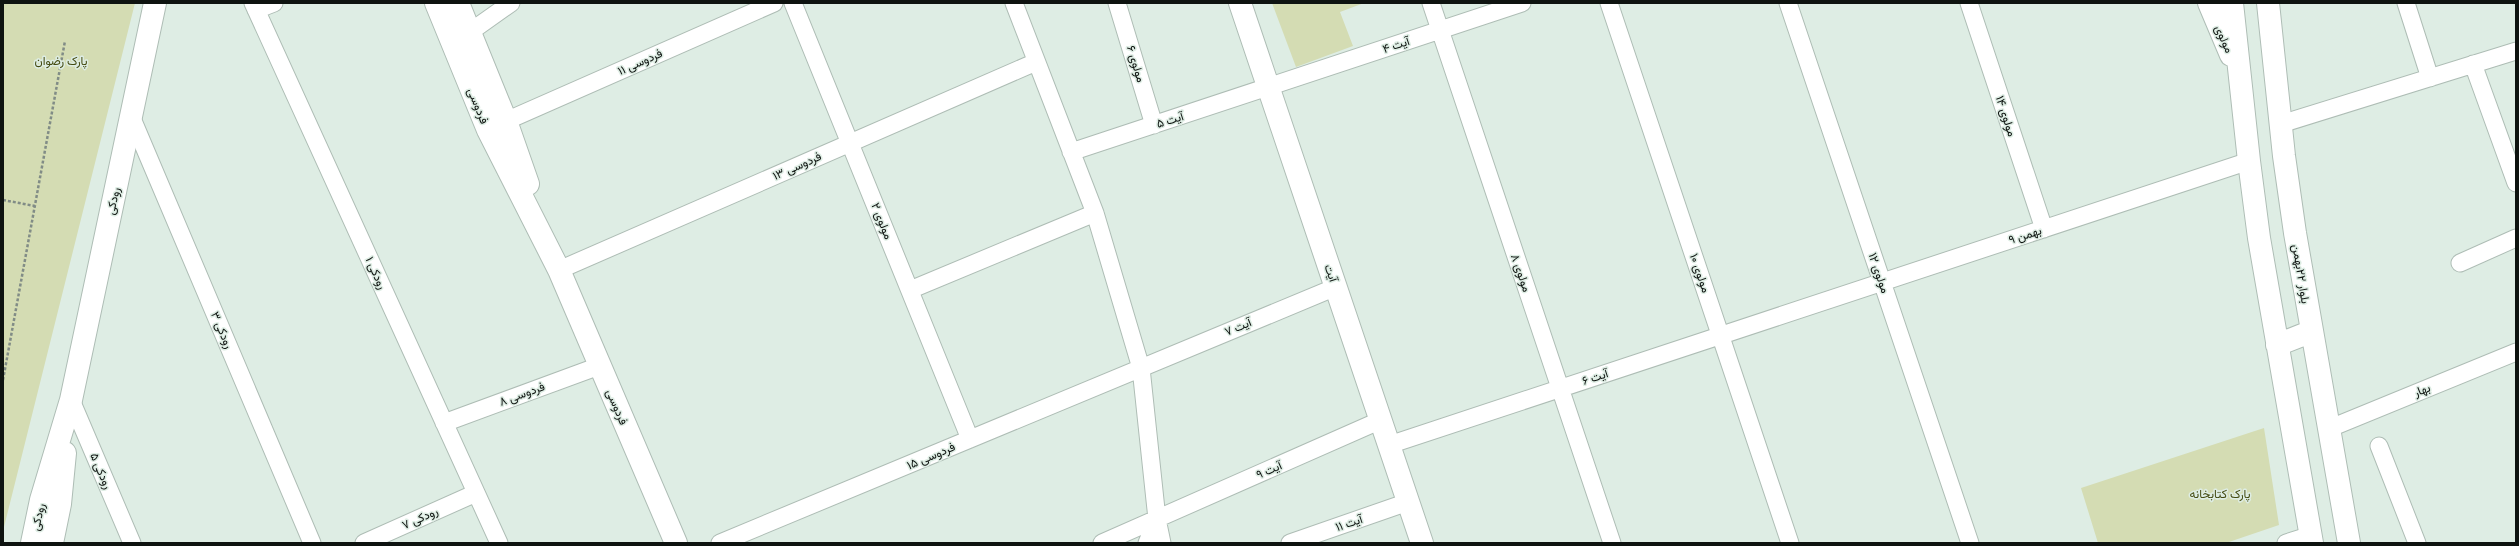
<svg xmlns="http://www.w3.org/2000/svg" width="2519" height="546" viewBox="0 0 2519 546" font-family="Figtree,Vazirmatn,sans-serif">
<rect width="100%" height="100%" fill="#deede4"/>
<path fill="#d4dcb3" d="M3,3h132l-132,528z
M1272,3h92l-24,9 13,34 -57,21z
M2264,428l15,97 -53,18h-128l-17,-55z"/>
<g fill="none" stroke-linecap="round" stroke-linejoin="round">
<defs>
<path id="street" d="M253,3l246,540
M793,3l177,436
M1014,3l81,210 46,155 16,151 5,24
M1117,3l37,122
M1431,3l181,540
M1609,3l181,540
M1788,3l182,540
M1969,3l75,226
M2406,3l24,75
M256,10l18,-7
M470,32l41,-29
M2473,64l43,119
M131,116l181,427
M506,121l268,-118
M2281,124l235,-73
M1071,152l451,-149
M2460,263l56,-25
M559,270l477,-208
M910,290l185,-77
M71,400l61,143
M444,423l155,-57
M2328,429l188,-77
M1389,445l860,-284
M2379,446l38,97
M364,543l112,-50
M720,543l616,-256
M1102,543l279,-123
M1147,543l10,-24
M1290,543l118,-41
M2286,543l25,-8"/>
<path id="secondary" d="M436,3l52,127 71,140 117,273
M458,3l48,118 22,63
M1240,3l182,540
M2209,3l22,52
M2232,3l17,158 10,77 53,305
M2268,3l16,153 11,77 54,310
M2277,345l33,-13
M32,543l9,-43 30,-100 84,-397
M52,543l8,-39 5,-51"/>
</defs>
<use href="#street" stroke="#aebdb5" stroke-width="19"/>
<use href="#secondary" stroke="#aebdb5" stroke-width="24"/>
<path stroke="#818c86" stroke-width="2.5" stroke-dasharray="3 2" stroke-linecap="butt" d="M3,200l32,6
M3,380l62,-339"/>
<use href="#street" stroke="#fff" stroke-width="17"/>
<use href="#secondary" stroke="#fff" stroke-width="22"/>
</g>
<g text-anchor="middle" stroke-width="3" stroke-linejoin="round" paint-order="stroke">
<g font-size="12" fill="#0e1310" stroke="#deede4">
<text transform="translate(2224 39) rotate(66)" y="4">مولوی</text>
<text transform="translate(1396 45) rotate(-19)" y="4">آیت ۴</text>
<text transform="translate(640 62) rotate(-24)" y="4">فردوسی ۱۱</text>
<text transform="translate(1136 64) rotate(73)" y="4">مولوی ۶</text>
<text transform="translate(478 106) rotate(68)" y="4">فردوسی</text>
<text transform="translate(2006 116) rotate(72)" y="4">مولوی ۱۴</text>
<text transform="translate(1170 120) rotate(-18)" y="4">آیت ۵</text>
<text transform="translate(797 166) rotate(-24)" y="4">فردوسی ۱۳</text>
<text transform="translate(113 201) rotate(-78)" y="4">رودکی</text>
<text transform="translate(882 221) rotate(68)" y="4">مولوی ۲</text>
<text transform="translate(2025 235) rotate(-18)" y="4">بهمن ۹</text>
<text transform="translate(376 273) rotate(66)" y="4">رودکی ۱</text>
<text transform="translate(1331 273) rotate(71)" y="4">آیت</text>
<text transform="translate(1521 273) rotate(71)" y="4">مولوی ۸</text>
<text transform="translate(1700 273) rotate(71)" y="4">مولوی ۱۰</text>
<text transform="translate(1879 273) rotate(71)" y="4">مولوی ۱۲</text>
<text transform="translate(2301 274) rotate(81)" y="4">بلوار ۲۲بهمن</text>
<text transform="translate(1238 327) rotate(-23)" y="4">آیت ۷</text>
<text transform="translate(222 330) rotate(67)" y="4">رودکی ۳</text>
<text transform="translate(1595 377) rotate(-18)" y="4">آیت ۶</text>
<text transform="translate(2422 390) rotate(-22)" y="4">بهار</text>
<text transform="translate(522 394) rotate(-20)" y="4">فردوسی ۸</text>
<text transform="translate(617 407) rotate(67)" y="4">فردوسی</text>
<text transform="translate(931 456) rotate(-23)" y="4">فردوسی ۱۵</text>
<text transform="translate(1269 470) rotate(-24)" y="4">آیت ۹</text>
<text transform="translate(101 471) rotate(67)" y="4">رودکی ۵</text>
<text transform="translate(38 517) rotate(-78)" y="4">رودکی</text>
<text transform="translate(420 518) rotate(-24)" y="4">رودکی ۷</text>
<text transform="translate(1349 523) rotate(-19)" y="4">آیت ۱۱</text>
</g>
<g font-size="12" fill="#434a10" stroke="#deede4">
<text x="61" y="65">پارک رضوان</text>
<text x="2220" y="498">پارک کتابخانه</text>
</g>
</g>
<rect width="2519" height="546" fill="none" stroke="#0e1310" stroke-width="8"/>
</svg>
